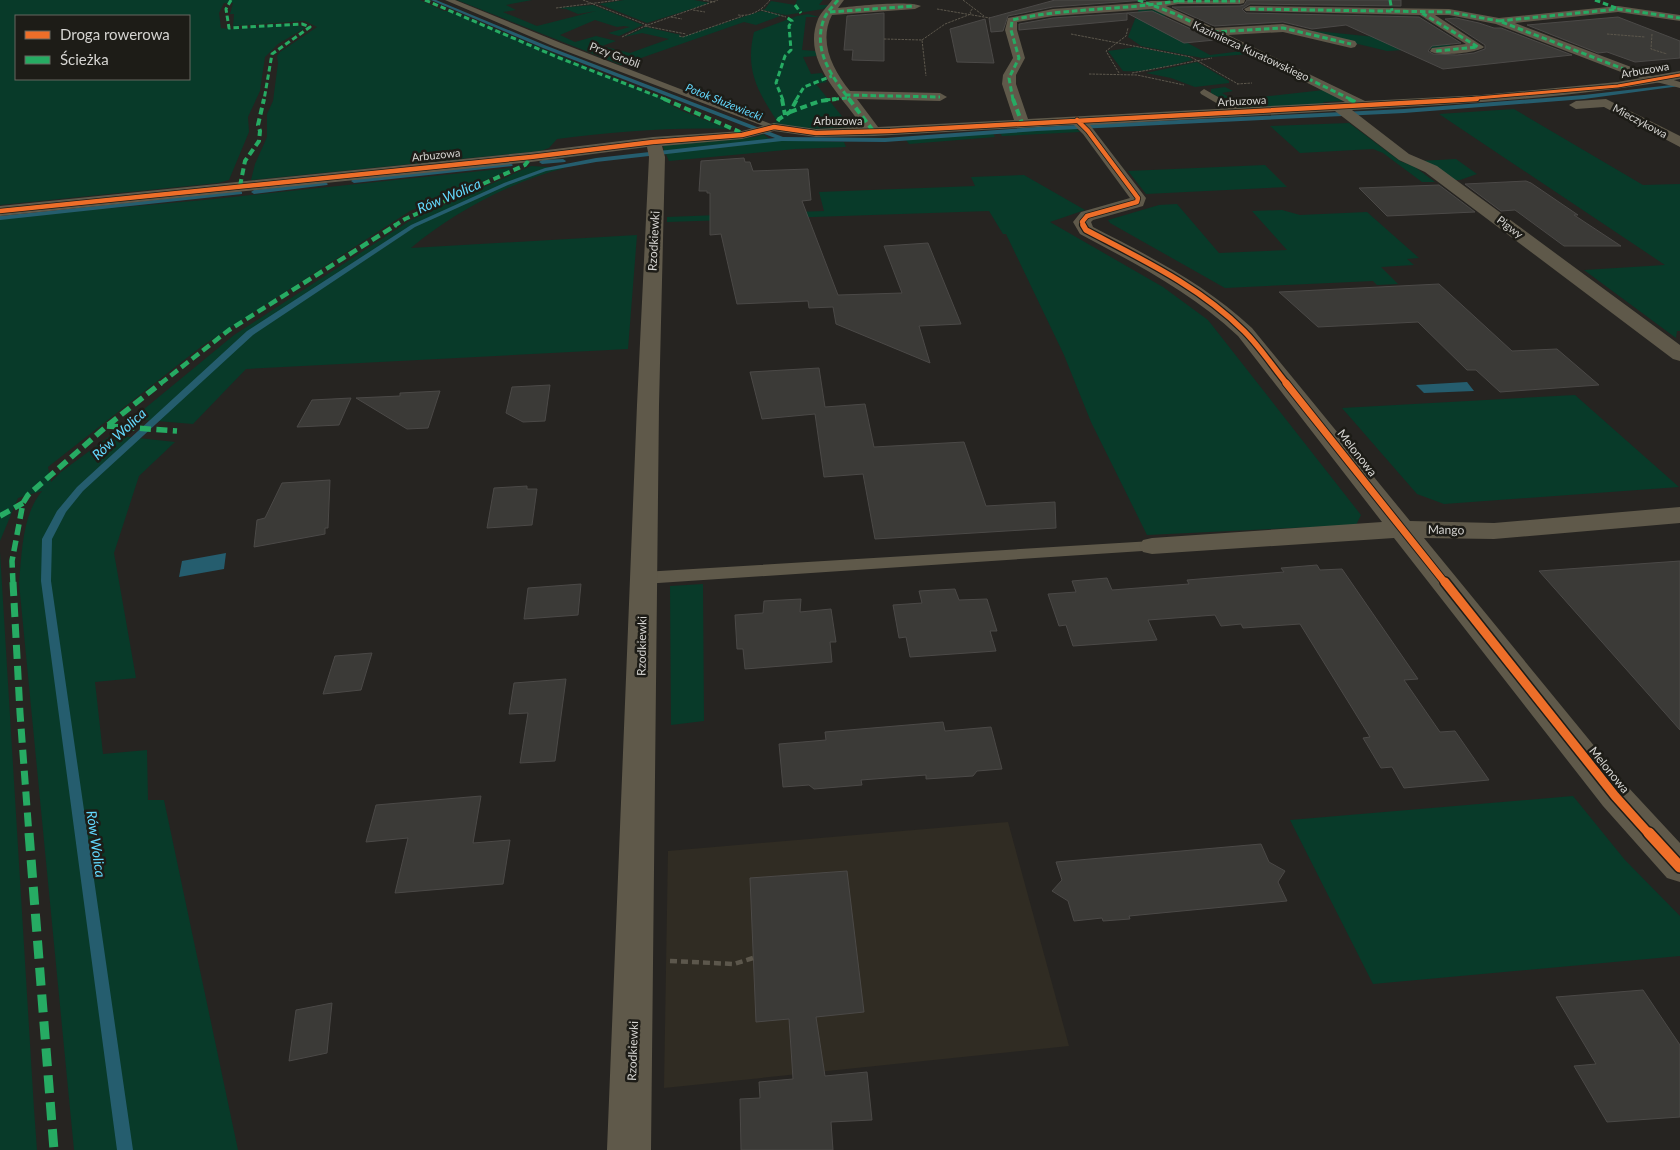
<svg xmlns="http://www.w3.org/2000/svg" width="1680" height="1150" viewBox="0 0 1680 1150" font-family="Lato,sans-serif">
<rect width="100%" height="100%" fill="#262421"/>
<path fill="#302c23" d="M1008,822l61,224 -405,42 4,-237z"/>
<path fill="#083a29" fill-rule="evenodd" d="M0,0h420l24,11h7l216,89 -3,1 16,9 48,19c-58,-2 -114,3 -171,10l-8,9 -9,3 -289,29 4,-16 12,-27v-23l6,-13 5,-38 -1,-7 3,-4 37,-25 -12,-6 -72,5 1,-12h-4l3,-11h-9l-5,10 2,15c27,5 58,-11 84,0l-27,16 -13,13 -5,34 -12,26 1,15 -20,48 -11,3 -218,22zM16,16h173v63h-173z
M457,0h75l-26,5 10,5 -13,2 34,14 59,-15 -18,3 -12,-5 -8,-1 35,-3 50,20 -24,11 -11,-3 22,-6 -6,-1 -7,1 -22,-7 -35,15 15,7 21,-6 20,5 -14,5 28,7 39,-14 -27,-6 -18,4 22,-10 35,8 -2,1 3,1 79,-26 22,4 -27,10 -12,-3 -123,43z
M624,0h70l16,3 -63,20 -48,-19z
M797,0h26l-4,5h10l-6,4 -37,6 -24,-5 3,-1 6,-8 24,4z
M1139,9l19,1 9,4 -4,3 -20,2 67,36 32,-4 6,3 -46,4 -61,-12 -13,-9z
M808,14l11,3h-13l-4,33 13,1 2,5 -14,1 8,17 11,-1 5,9 -11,2 33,41 11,-1 1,2 -2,1 -51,2 -34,-6 3,-2c-20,-31 -32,-51 -23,-89l43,-16z
M1296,29l119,12 25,-1 13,7 -66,4z
M1136,47l52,10 5,3c-23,5 -47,13 -70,11l-15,-20z
M1197,62l32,19v2l-34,4 -24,-9 -25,-5z
M1225,87l8,4 -11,2 12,7 90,-10 20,11 -21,1 2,2 -84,5 -30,-16v-4z
M1514,109l129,76 37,-1v147h-3l-1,7 -92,-68 81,-5 -226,-151z
M1349,123l51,38 15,6 20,15h-13l-39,-29 -10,-4 -73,4 -30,-27z
M1076,128l4,4 -78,4 -3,-4z
M993,133l2,4 -86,7 -3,-4z
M763,134l8,6 -107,11 -1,-5 6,-3 86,-6z
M777,140l67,2 2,5 -51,2 -126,12 -4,-9z
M1456,159l21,15 -17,6h-6l-34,-19z
M1265,165l22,22 -141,7 -18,-23z
M531,166l34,2c-53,13 -113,45 -154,80l226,-13 -9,114 -382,20 -53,55 -61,-5 102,-84 177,-115z
M510,168v2l-100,41 -208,135 -154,121 3,15 10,-10 50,-37 64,7 -36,34 -25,77 22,125 -41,4 8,72 44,-4 1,50h16l74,350h-164l-55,-567c3,-31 3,-68 23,-92l-24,7 -18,43v-323l204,-18z
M1024,175l61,35 -35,12 113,65 45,33 153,195 -5,10 -209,10 -56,-113 -27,-67 -58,-121h-3l-14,-23 -322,11v-5l157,-6 -5,-19 156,-6 -4,-9z
M1177,204l42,49 68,-3 -35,-39 30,-1 18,5 67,-3 52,46 -12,1 7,6 -33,2 17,17 -21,1 -4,-4 -148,7 -115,-65 -2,-3 51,-15z
M1575,395l104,92 -235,17 -27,-10 -75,-86z
M0,552l34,557 3,41h-37z
M703,584l1,137 -33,4 -1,-139z
M1573,796l52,64 55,56v40l-307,28 -83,-164z"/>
<path fill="#255d6e" d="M1467,382l7,9 -50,2 -8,-8z
M226,553l-2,16 -45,8 3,-16z"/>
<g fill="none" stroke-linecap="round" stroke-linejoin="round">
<path fill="#255d6e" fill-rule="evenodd" d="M431,0h5l111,46 236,91 102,1 152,-11 367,-18 180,-14 96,-11v2l-96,13 -180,14 -367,18 -152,11 -103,-1 -186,21 -50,9 -38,14 -93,42 -162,108 -170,156 -17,21 -14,27 -1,42 82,569h-16l-76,-569 1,-42 15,-28 20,-24 170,-156 164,-106 93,-42 41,-15 51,-10 179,-20 -232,-90z
M563,159l3,2 -1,1 -23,2 -3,-2 3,-2z
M510,163l3,2 -1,1 -158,17 -3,-2 3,-2z
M325,182l3,2 -1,1 -73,9 -3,-2 3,-2z
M240,191l2,1v2l-242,26v-4z"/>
</g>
<path fill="#3b3a37" stroke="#4b4947" d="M1055,0h91l-93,7 -45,9 -5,15 -12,1 -2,-14z
M1247,0h154v6l-151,-2 -8,5 4,4 173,4 42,26 -29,3 -4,5 5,3 24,1 17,-2 11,-4v-4l-40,-26 11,-1 23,5 15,5h7l71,27 -129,14 -97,-44 -34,4 -29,-7 -69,4 -42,-19 68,-1 4,-1z
M1152,11l63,29 -31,3 -57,-30z
M884,13v48l-32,-1 1,-10h-9l3,-34z
M1127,13v7l-108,10v-6l34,-6z
M1618,17l62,24v17l-45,4 -28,-10 -9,1 -71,-28z
M985,19l9,44 -37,-1 -7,-33z
M744,158l1,4h5l3,9 55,-2 3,31 -9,1 36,94 64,-2 -18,-47 44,-3 33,81 -42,2 11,37 -94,-39 -3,-17 -24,1 -1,-7 -71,3 -16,-70 -11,1v-42h-3v-2h-8l2,-30z
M1526,181l5,2 47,32h-4l47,31h-57l-49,-36 -14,1 -36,-27z
M1439,185l36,27 -88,4 -28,-28z
M1439,284l73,67 45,-2 42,36 -99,7 -24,-22h-9l-49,-48 -100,5 -39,-35z
M819,368l6,39 40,-3 9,43 90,-5 22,64 69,-4 1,26 -181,11 -12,-65 -39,3 -9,-63 -53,5 -12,-47z
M550,385l-5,36 -22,1 -17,-9 6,-26z
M440,391l-12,37 -21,1 -51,-31 44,-2v-3z
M351,398l-12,27 -42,2 15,-27z
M330,480l-2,48h-3v6l-71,13 3,-27 8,-2 17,-35z
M527,486v3h10l-5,36 -45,3 7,-40z
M1680,561v169l-141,-159z
M1317,565l3,5 22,-1 76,110 -14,1 36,52 15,-1 34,49 -85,8 -12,-21 -11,1 -18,-30 7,-1 -70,-113 -57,4 -2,-4 -20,2 -6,-11 -67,5 9,20 -84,6 -7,-21 -7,1 -11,-32 28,-2 -4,-11 35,-3 5,12 77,-6 -2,-4 97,-8 -3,-4z
M581,584l-3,31 -54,4 4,-31z
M955,589l4,11 28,-1 10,32h-7l6,20 -86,6 -4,-20 -7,1 -6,-33 29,-2 -3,-12z
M801,599l-1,13 31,-3 5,33h-6l2,20 -87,7 -2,-20h-6l-2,-34 28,-2 1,-12z
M372,653l-11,37 -38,4 12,-38z
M566,679l-11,82 -35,2 8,-50 -19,1 5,-31z
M943,722l2,9 46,-4 11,42 -25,2 -4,5 -47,3v-4l-65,5 1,5 -48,4 -5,-4 -26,2 -4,-43 47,-4 -1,-8z
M481,796l-8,47 37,-3 -7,44 -108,9 13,-55 -42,4 10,-37z
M1261,844l8,18 16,9 -7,11 9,19 -158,15 1,3 -27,2 -1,-3 -28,3 -6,-20 -16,-10 10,-11 -6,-18z
M847,871l17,141 -48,5 9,59 42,-4 5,48 -41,2 2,28h-92l-1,-51 20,-1 -1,-16 34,-3 -4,-60 -33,3 -6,-144z
M1643,990l37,55v72l-73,5 -33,-56 22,-2 -40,-67z
M332,1003l-5,50 -38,8 7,-51z"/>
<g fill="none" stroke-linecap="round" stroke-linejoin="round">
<path stroke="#5c574c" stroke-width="1" stroke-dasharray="2.5 1" stroke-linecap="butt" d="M583,0l64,25
M703,0l12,2
M963,0l21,16
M556,8l63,-8
M937,9l53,9
M693,10l12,2
M761,10l25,7
M738,15c13,2 24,-5 32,-15
M671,17l11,2
M645,26l41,8
M1071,34l120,23 47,27
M1607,34l38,3
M1652,34l-1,15 16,5
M679,36l4,1 60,-21
M622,37l23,-11 73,-26
M884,39l38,1 4,36
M922,40l23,-16 26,-10 -1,-2 3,-4
M1119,73l-13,-22 20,-15 2,-8
M1132,73l80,-15
M1089,74l48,1 47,10
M1237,84l15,-1"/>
<path stroke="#5c574c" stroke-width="4.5" stroke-dasharray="7 4" stroke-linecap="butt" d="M670,961l64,3 19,-6"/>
<path fill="#5f594a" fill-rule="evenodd" d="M445,0h10l106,43 218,84 -2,2h-6l-216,-82z
M1634,70l23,8 4,-2 19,6v6c-18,-5 -31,-7 -49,-13l-1,-2z
M1204,89l37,21 2,2 -2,2h-6l-34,-20 -1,-2z
M1152,541l6,1 2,4 -2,4 -515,34 -6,-2 -3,-4 3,-4 6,-2z"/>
<path fill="#5f594a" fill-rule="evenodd" d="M832,0h12l-6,8c15,-2 73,-8 83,-2l-6,3 -83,6c-14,27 1,55 18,76l90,2 7,4 -7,4 -83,-2 21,28 136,-7 -12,-36 1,-9 10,-17 -8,-28 3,-12 45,-9 86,-6 12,-2 94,-1 -1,3 -4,1h-62l-12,2 48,22 69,-4 72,17 2,3 -2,3 -4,1 -68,-16 -55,3 137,66 116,-6 137,-13 62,-11v8c-109,19 -218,25 -328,31l57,44 28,12 243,179v16l-7,-2 -248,-187 -26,-12 -64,-49 -245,14 56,73 -3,8 -50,14 -2,2 2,5c56,29 112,57 159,101l158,193 84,2 186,-16v16l-186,16 -70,-1 203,248 53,57v39l-13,-4 -64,-72 -209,-268 -242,16 -9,-2 -4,-6 4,-6 9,-2 230,-16 -144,-186c-47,-44 -102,-72 -158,-102l-7,-12 8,-10 49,-14 -47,-64 -9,-9 -200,11 -58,1 -42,-6 -32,8 -80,7 3,11 -6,248 -8,745h-44l30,-745 12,-248 -2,-10 -116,15 -531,54v-10l531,-54 122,-15 89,-6 32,-8 42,6 47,-2c-21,-31 -62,-66 -45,-108 3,-7 10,-13 14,-19zM1152,9l104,48 89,45 -317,17 -12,-35v-9l9,-17 -8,-28v-8l36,-6z
M1250,6l199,3 50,9 119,-12 62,9v6l-62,-9 -103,11 124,47 2,3 -2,3 -5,1 -138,-53 -47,-9h-14l49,32c-6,6 -49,10 -54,4l2,-3 34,-4 -46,-29 -174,-4 -2,-2z
M1606,99l74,37v11l-76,-40 -28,2 -7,-4 7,-4z"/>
<path stroke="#26ab63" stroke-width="3" stroke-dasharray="5.5 3" stroke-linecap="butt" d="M231,0l-5,9 3,19 73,-4 8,3 -38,27 -8,46
M425,0l132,57 110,43
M838,0c-5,6 -11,12 -14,19 -12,31 8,58 26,81
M1138,0l35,13 179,87
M1390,0l2,11
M1595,0l21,8
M1179,1h61
M795,5l6,8
M1250,9l199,3 50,9
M830,12l85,-6
M1422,13l56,34 -42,4
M1213,32l70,-4 68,16
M1634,73l-135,-52 119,-12 62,9
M845,95l95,2
M783,100l-7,-17 9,-27 6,-6 -2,-24 3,-5 -6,-4
M796,100l8,-13 28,-11
M825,100l22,-2
M1013,100l-4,-22 10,-20 -8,-28 1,-10c56,-13 113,-9 169,-20"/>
<path stroke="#26ab63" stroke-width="4" stroke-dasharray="7 4" stroke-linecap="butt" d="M664,99l76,33
M782,99l3,16
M849,99l25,33
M1013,99l9,24
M1349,99l10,5
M790,112l30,-11 16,-2
M778,128l-4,-1 5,-8 11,-7 7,-13
M240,186l5,-25 14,-20 1,-10 -2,-6 6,-26
M394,226l11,-7 120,-54 6,-8"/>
<path stroke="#26ab63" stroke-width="4.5" stroke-dasharray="9 4.5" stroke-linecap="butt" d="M160,384l69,-54 167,-105"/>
<path stroke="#26ab63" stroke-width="5.5" stroke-dasharray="11 5.5" stroke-linecap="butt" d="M107,426l70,5
M0,516l23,-13
M13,584l-1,-23 11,-58 5,-8 79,-69 54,-43"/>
<path stroke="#26ab63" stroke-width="7" stroke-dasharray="14 7" stroke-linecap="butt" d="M13,582l7,131 9,122"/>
<path stroke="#26ab63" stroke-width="9" stroke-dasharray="18 9" stroke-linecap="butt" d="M29,833l25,317"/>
<defs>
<path id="cycleway-far5" d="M1454,100l164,-14 62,-11"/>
<path id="cycleway-far4" d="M1077,120l11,11 50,67 -1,4 -50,14 -5,6 2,4
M0,211l531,-54 122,-15 89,-7 32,-8 42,6 74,-2 587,-32"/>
<path id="cycleway-far3" d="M1083,225l3,5c55,29 113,56 158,101 16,16 29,36 43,53"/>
<path id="cycleway-far2" d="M1286,383l160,201"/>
<path id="cycleway-far1" d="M1445,582l170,214 35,39"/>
<path id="cycleway" d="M1649,833l31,34"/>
</defs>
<use href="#cycleway-far5" stroke="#1d1c17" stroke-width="4.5"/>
<use href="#cycleway-far4" stroke="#1d1c17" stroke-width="6"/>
<use href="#cycleway-far3" stroke="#1d1c17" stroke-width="8"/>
<use href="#cycleway-far2" stroke="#1d1c17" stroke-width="9"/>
<use href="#cycleway-far1" stroke="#1d1c17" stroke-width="12"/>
<use href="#cycleway" stroke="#1d1c17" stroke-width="14"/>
<use href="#cycleway-far5" stroke="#ee6e29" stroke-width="3"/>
<use href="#cycleway-far4" stroke="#ee6e29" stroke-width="4.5"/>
<use href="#cycleway-far3" stroke="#ee6e29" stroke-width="5.5"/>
<use href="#cycleway-far2" stroke="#ee6e29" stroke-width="7"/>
<use href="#cycleway-far1" stroke="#ee6e29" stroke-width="9"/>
<use href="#cycleway" stroke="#ee6e29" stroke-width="11"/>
</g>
<g text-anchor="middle" stroke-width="5" stroke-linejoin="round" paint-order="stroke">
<g font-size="11" fill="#d5d4d1" stroke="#1d1c17">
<text transform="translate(1251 51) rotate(25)" y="4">Kazimierza Kuratowskiego</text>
<text transform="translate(615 55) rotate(21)" y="4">Przy Grobli</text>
<text transform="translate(1645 70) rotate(-10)" y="4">Arbuzowa</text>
<text transform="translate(1242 101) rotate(-3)" y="4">Arbuzowa</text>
<text x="838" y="125">Arbuzowa</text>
<text transform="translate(1640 121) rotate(28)" y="4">Mieczykowa</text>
<text transform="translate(436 155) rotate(-6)" y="4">Arbuzowa</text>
<text transform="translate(1510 227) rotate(37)" y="4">Pigwy</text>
</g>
<g font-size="11" font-style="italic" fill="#63d9fe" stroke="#1d1c17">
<text transform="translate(724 102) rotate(22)" y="4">Potok Służewiecki</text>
</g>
<g font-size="12" fill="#d5d4d1" stroke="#1d1c17">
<text transform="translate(654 241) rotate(-87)" y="4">Rzodkiewki</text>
<text transform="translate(1357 453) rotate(52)" y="4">Melonowa</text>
<text transform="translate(1446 530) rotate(1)" y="4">Mango</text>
<text transform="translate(642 646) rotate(-89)" y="4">Rzodkiewki</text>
<text transform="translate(1609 770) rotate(51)" y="4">Melonowa</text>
<text transform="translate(633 1051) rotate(-88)" y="4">Rzodkiewki</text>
</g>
<g font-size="14" font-style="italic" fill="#63d9fe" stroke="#1d1c17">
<text transform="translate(449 196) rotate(-23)" y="5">Rów Wolica</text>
<text transform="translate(119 434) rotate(-43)" y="5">Rów Wolica</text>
<text transform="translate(96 844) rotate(82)" y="5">Rów Wolica</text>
</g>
</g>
<rect x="15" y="15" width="175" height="65" fill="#1d1c17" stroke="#676661"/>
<rect x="25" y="31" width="25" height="8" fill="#ee6e29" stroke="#676661"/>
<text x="60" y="40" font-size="15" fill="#d5d4d1">Droga rowerowa</text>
<rect x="25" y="56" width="25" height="8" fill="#26ab63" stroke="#676661"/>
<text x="60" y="65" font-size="15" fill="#d5d4d1">Ścieżka</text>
</svg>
